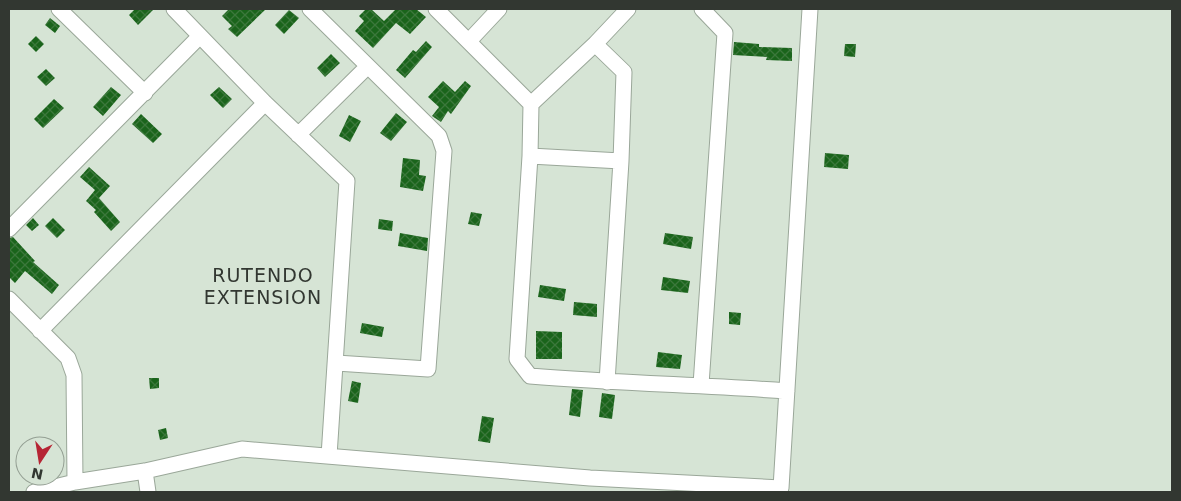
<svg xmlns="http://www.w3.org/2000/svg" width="1181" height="501" viewBox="0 0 1181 501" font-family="'DejaVu Sans',sans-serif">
<defs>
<pattern id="building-cross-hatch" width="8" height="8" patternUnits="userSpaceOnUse" patternTransform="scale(1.25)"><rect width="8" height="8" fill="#1a641b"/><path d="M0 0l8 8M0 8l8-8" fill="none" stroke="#3c773c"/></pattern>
</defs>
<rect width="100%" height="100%" fill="#d6e4d5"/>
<path fill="url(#building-cross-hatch)" d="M135,9h19l-16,16 -9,-10z
M229,9h37l-29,28 -9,-8 4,-3 -10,-10z
M366,9h5l13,12 12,-12h20l10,8 -16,17 -14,-11 -23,25 -18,-17 9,-10 -5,-5z
M289,10l10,8 -15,16 -9,-9z
M50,18l10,8 -5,7 -10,-8z
M36,36l8,8 -8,8 -8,-8z
M426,41l6,6 -27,31 -9,-8 17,-20 3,2z
M734,42l25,2v3l33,1v13l-26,-1 1,-3 -34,-2z
M845,44h11l-1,13 -11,-1z
M331,54l9,9 -15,14 -8,-9z
M46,69l9,9 -9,8 -9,-9z
M443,81l12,11 10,-11 6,5 -20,28 -3,-3 -7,11 -9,-6 7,-9 -11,-10z
M111,87l10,8 -18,21 -10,-9z
M219,87l13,12 -9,9 -13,-13z
M54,99l10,9 -21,20 -9,-9z
M396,113l11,9 -16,19 -11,-8z
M141,114l21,20 -9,9 -21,-19z
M349,115l12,6 -11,21 -11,-6z
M825,153l24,2 -1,14 -24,-2z
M403,158l17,2 -1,15 7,1 -3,15 -23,-4z
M89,167l21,19 -11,12 21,24 -9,9 -17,-19 2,-2 -10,-9 9,-11 -15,-13z
M471,212l11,2 -3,12 -11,-2z
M33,218l6,7 -7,6 -6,-6z
M53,218l12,12 -8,8 -12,-12z
M379,219l14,2 -1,10 -14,-2z
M400,233l28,5 -1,13 -29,-5z
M665,233l28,4 -2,12 -28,-5z
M13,237l22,24 -2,1 26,23 -7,9 -27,-23 -10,12 -6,-6v-39z
M663,277l27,4 -2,12 -27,-3z
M540,285l26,4 -2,12 -26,-4z
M574,302l23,2v13l-24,-2z
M729,312l12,1 -1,12 -11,-1z
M362,323l22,4 -2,10 -22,-4z
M536,331l26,1v27h-26z
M658,352l24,3 -2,14 -24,-2z
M149,378h10v10l-9,1z
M352,381l9,2 -3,20 -10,-2z
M572,389l11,1 -3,27 -11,-2z
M602,393l13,2 -3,24 -13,-2z
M482,416l12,2 -4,25 -12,-2z
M166,428l2,10 -8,2 -2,-10z"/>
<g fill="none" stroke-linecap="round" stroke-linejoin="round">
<defs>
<path id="minor" d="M59,9l86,84
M174,9l91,94 82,78 -18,275
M310,9l129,127 5,15 -16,218 -92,-6
M436,9l95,95 -1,52 -13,203 13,17c85,7 171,9 257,15
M469,41l30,-32
M595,44l29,28 -3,89 -14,221
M531,104l64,-60 33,-35
M298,135l69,-68
M530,156l91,5
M9,229l191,-193
M9,299l59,59 6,17 1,107
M40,331l225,-228
M701,385l24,-352 -23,-24
M145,471l3,21
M34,492l41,-10 70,-11 97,-22 348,29 191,10 29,-479"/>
</defs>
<use href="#minor" stroke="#9aa799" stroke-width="17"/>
<use href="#minor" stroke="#fff" stroke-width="15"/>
</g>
<g text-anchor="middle" stroke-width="5" stroke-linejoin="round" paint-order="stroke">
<g font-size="19" letter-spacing="1" fill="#323731" stroke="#d6e4d5">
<text x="263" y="282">RUTENDO<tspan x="263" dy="22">EXTENSION</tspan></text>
</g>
</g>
<rect width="1181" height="501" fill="none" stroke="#323731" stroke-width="20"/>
<g transform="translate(40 461) rotate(192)"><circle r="24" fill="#d6e4d5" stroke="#949f93"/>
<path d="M0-4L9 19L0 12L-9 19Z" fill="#b62534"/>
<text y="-8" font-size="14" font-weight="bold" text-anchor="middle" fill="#323731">N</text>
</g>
</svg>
